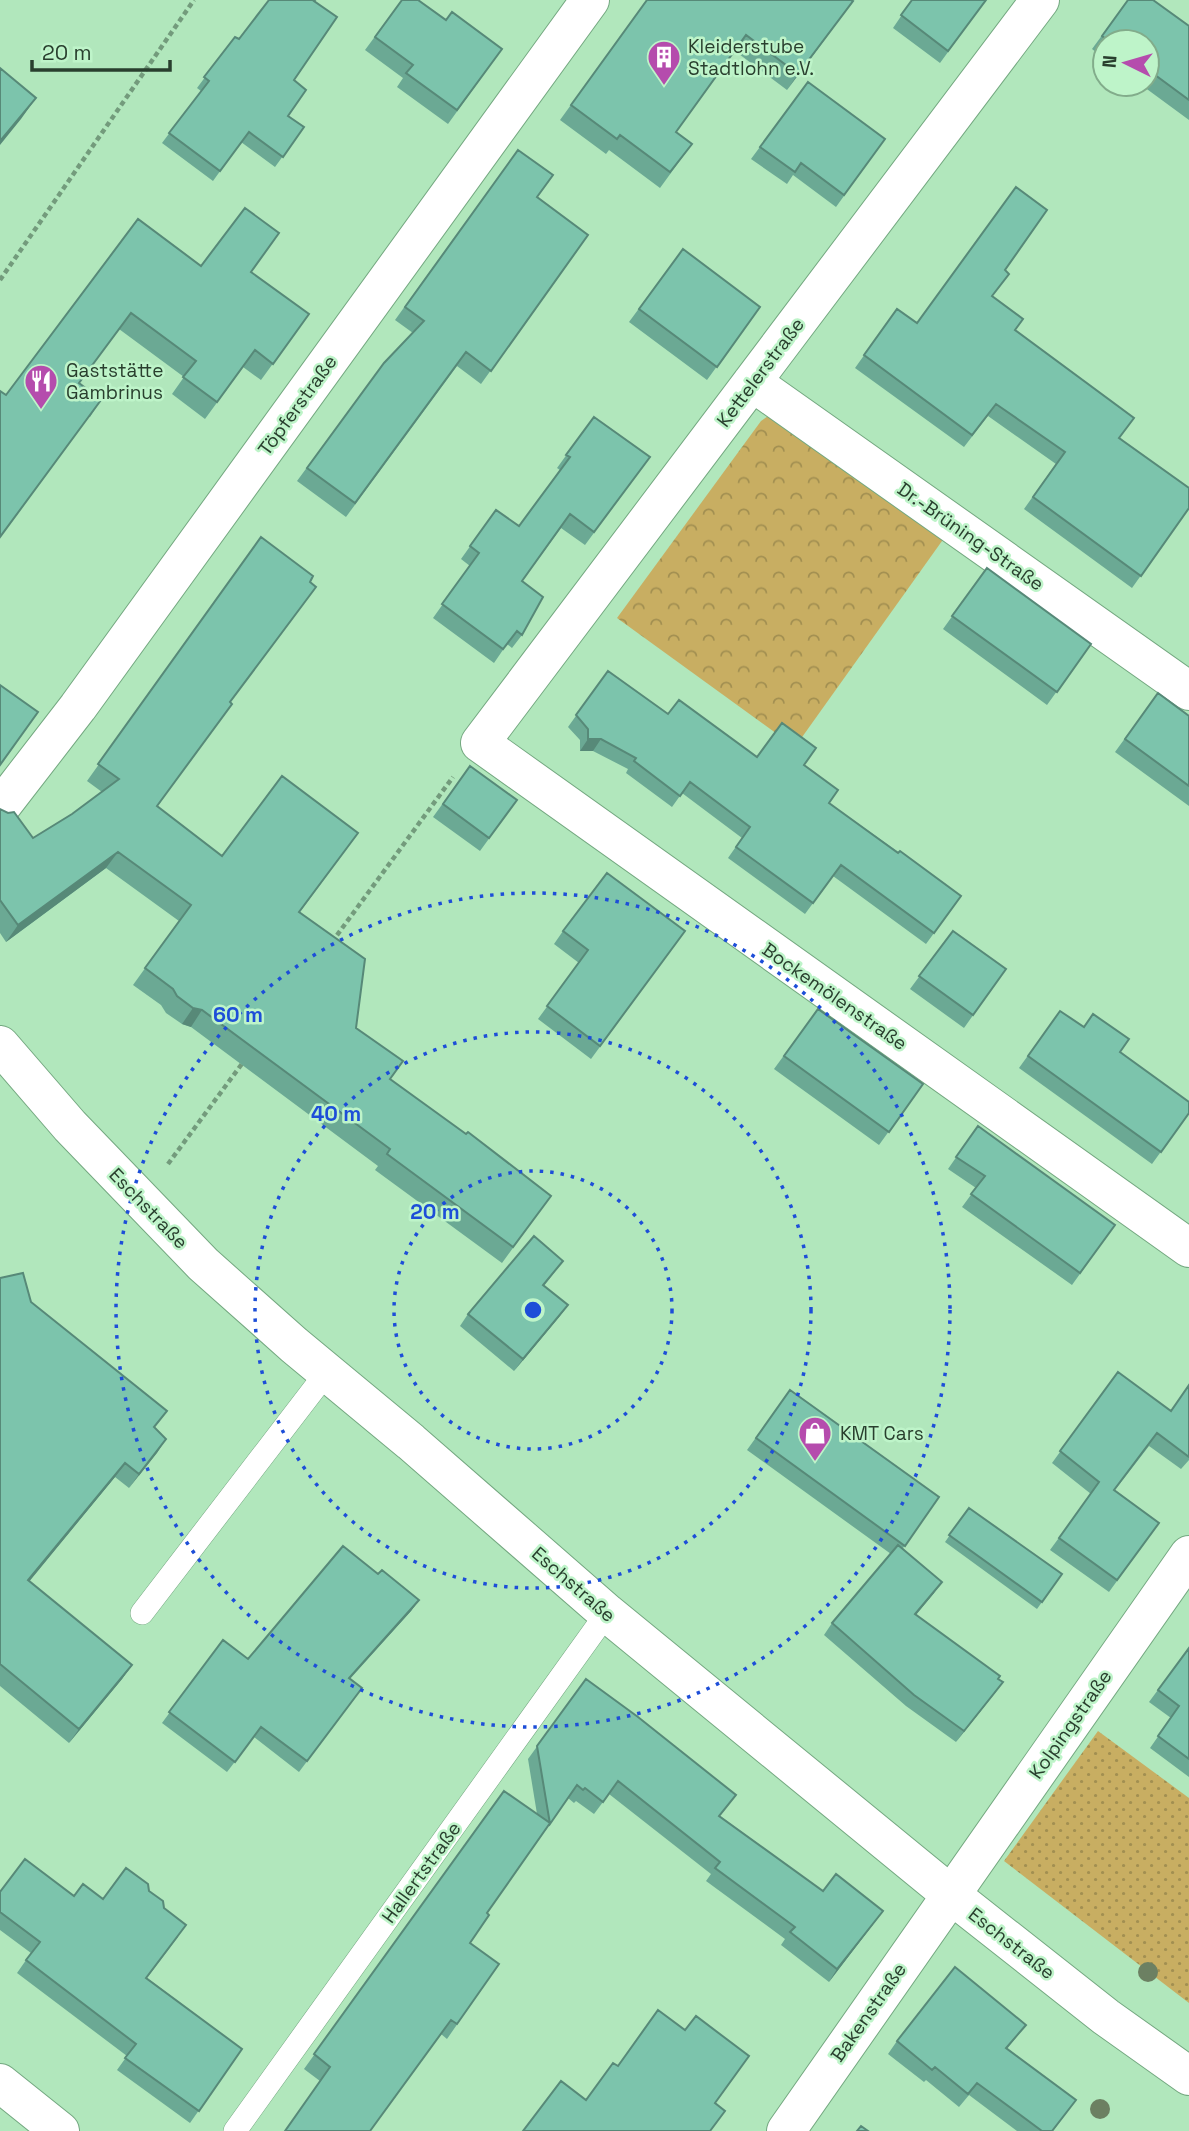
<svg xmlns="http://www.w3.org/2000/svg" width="1189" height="2131" viewBox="0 0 1189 2131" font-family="'Space Grotesk',sans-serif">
<defs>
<pattern id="grass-dots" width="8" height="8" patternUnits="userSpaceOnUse" patternTransform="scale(1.75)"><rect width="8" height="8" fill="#c8ae62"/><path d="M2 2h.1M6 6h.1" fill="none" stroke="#a28f51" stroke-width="1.8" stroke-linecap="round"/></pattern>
<pattern id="forest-crowns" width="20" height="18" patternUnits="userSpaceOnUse" patternTransform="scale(1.75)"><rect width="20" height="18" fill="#c8ae62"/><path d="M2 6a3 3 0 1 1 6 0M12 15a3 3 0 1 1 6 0" fill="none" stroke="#a28f51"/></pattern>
</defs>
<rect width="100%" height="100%" fill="#b1e7bc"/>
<path fill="url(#grass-dots)" d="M1098,1731l91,67v205l-185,-142z"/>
<path fill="url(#forest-crowns)" d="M771,414l176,120 -152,213 -178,-129 144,-197z"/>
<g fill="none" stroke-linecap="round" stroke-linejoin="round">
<defs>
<path id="service" d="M142,1613l185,-241
M235,2131l372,-518"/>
<path id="minor" d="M1040,0l-560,743 709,505
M752,382l437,309
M0,808l78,-101 512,-707
M0,2083l60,48
M786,2131l403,-576"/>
<path id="secondary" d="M0,1045l70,81 133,138 91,81 117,97 196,171 343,281 156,123 83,59"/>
</defs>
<use href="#service" stroke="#74a880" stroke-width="24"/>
<use href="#minor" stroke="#74a880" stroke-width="40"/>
<use href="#secondary" stroke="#74a880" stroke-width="40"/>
<path stroke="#739b7c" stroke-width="4.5" stroke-dasharray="5 3.5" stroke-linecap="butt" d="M0,280l194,-280
M332,942l121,-165
M168,1164l76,-103"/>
<use href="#service" stroke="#fff" stroke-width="23"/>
<use href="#minor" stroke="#fff" stroke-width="38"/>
<use href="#secondary" stroke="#fff" stroke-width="38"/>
</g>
<g fill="#6c8062">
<circle cx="1148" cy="1972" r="10"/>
<circle cx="1100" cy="2109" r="10"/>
</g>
<path fill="#6ba994" d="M402,0l44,20 56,29 -54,75 -51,-37 6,-9 -38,-28z
M647,0l195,16 -55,74 -52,-39 -59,81 16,12 -32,44 -51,-38 -3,4 -46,-34z
M912,0h74l-46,63 -47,-35z
M1128,0l61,26v94l-49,-36h7v-42h-42v17l-13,-10z
M314,1l-20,79 -6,36 16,11 -29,40 -34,-25 -28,39 -51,-38 39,-52 -4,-3 38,-51 4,2z
M808,82l77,57 -49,68 -43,-32 -6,9 -36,-25z
M518,150l19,48 51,37 -107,149 -24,-18 -111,151 -49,-36 87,-118 29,-30 -18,-13z
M683,249l77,58 -53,73 -78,-58z
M201,266l50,6 58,42 -48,66 -18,-13 -38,52 -33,-25 12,-17 -65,-48 -40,54 22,17 -11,17 -84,-22z
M1005,270l-13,26 23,34 174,178 -57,80 -108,-79 32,-45 -68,-48 -24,31 -109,-79 42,-59 20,14z
M594,417l56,40 -65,88 -24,-17 -39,53v54l-10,13 -5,-4 -13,19 -61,-45 37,-52 -9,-7 35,-49 23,16 41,-56 -3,-2z
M261,537l55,50 -86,115 -73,105 65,49 136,-23 -58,79 56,116 34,51 161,117 -49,67 -127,-93 3,-4 -187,-139 -9,-3 -16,-11 -5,-8 -28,-20 46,-64 -73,-53 -100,74 -6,-9v-124l33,29 39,-24 30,-22 -15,-11z
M987,568l104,76 -44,61 -104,-76z
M608,671l60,43 89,43 47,8 25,38 132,93 -35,48 -93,-68 -28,38 -77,-56 14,-20 -60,-45 -10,14 -46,-34 2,-4 -35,-18h-13v-11l-12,-13z
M1158,693l31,23v90l-74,-54z
M470,766l47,34 -37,51 -47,-34z
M563,931h122l-94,128 -53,-40 41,-56 -25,-19z
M953,931l53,38 -42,59 -54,-39z
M818,1009l105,75 -44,61 -105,-76z
M1060,1011l60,41 69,61 -37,51 -133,-96z
M978,1126l137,99 -43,60 -110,-78 14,-19 -28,-19z
M563,1261l-19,25 24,19 -9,12 -45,54 -54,-45 8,-12z
M0,1278l31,24 135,137 -37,49 -14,-11 -86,104 103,84 -10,14 -53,64 -69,-57z
M1118,1372l53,39 18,-26v75l-8,9 -32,-23 -34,44 44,33 -50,69 -59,-42 41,-56 -39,-31z
M790,1390l149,107 -36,51 31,45 -18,22 87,67 -47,60 -50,-36 -82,-71 8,-12 59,-69 -144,-104z
M969,1508l93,66 -25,35 -92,-67z
M378,1574l41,26 -8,11 -61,68 12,9 -63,84 -45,-35 -27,35 -65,-49 61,-83 25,19z
M1189,1648v129l-39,-29 21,-30 -22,-16z
M586,1679l134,137 103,75 51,32 -45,59 -48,-37 4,-6 -79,-58 5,-7 -102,-80 -15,20 -18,-13 -2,2 -6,-5 -81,115 -17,30 29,21 -52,75 -6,-5 -121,47 -16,-12 200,-278 33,23 -9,-55z
M149,1891l15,17 14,29 -31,41 95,71 -52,74 -73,-53 10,-14 -110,-83 14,-20 -31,-23v-38l103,7z
M1026,2025l-19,24 69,51 -23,31h-36l-48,-36 -10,12 -33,-27 -2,2 -36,-28 9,-13z"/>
<path fill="#578978" d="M853,1l-11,15 -55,74 11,-16z
M36,98l-15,21 -21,26v-4z
M588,739h13l-8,12h-13z
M118,852l-12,16 -100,74 12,-17z
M193,1008l9,2 -11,17 -9,-3z
M568,1305l-9,12 -45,54 9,-12z
M166,1439l-9,14 -28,35 10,-14z
M125,1463l-10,14 -96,117 9,-14z
M942,1582l-8,11 -27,32 8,-11z
M419,1600l-8,11 -70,77 8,-10z
M132,1665l-10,14 -53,64 10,-14z
M1003,1682l-8,11 -39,49 8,-11z
M883,1911l-9,12 -45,59 8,-13z"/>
<path fill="#7cc4ac" stroke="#578978" stroke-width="2" d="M269,0h46l-1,1 23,16 -43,63 12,10 -18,26 16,11 -21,30 -34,-25 -29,39 -51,-38 40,-52 -5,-4 31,-40 4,2z
M402,0h16l28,20 6,-8 50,37 -45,61 -51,-37 7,-8 -38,-28z
M647,0h204l2,1 -55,73 -52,-39 -70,97 16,12 -22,28 -50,-37 -3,4 -46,-34z
M912,0h74l-38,51 -47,-36z
M1128,0h25l36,26v74l-42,-31v-27h-37l-8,-6z
M0,68l36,30 -36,43z
M808,82l77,57 -41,56 -43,-32 -6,9 -35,-25z
M518,150l35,25 -16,22 51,38 -97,136 -25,-19 -111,151 -48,-35 77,-105 40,-42 -19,-14z
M1016,187l31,23 -42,60 4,4 -17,22 31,23 -8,11 119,88 -15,20 70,50v20l-48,68 -108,-79 32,-45 -69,-48 -24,31 -108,-80 33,-46 20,14z
M245,208l34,25 -28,39 58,42 -36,50 -18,-14 -38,52 -34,-25 13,-16 -65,-48 -52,70 22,17 -101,137v-146l6,4 132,-176 63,47z
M683,249l77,58 -43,60 -78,-58z
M594,417l56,40 -56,75 -24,-18 -48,67 21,16 -21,38 -5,-4 -14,18 -61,-45 37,-51 -9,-7 26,-36 23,16 51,-69 -4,-2z
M261,537l52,39 -3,6 6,5 -86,115 2,2 -75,102 65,50 60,-80 76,57 -59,79 66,47 -9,69 47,33 -13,18 76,55 2,-2 83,64 -38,51 -126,-93 3,-5 -188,-139 -9,-2 -16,-12 -4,-7 -28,-21 46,-63 -73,-53 -100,73 -18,-25v-91l8,4 6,-1 19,26 39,-24 47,-35 -21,-15z
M987,568l104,76 -34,48 -105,-76z
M608,671l60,43 11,-14 78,57 25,-34 34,25 -12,17 34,25 -9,13 69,50 2,-2 61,45 -27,37 -93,-68 -28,38 -77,-56 14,-20 -60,-45 -10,14 -46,-35 2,-3 -35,-19h-13v-10l-12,-14z
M0,685l38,27 -38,53z
M1158,693l31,23v70l-64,-47z
M470,766l47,34 -28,38 -46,-34z
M607,873l78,58 -85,115 -53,-40 41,-56 -25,-19z
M953,931l53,38 -33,46 -54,-39z
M818,1009l105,75 -34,48 -105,-76z
M1060,1011l24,16 9,-13 36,25 -9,13 69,50v11l-28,39 -133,-96z
M978,1126l137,99 -35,48 -109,-79 14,-18 -29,-19z
M534,1236l29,25 -20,24 25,20 -45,54 -55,-45z
M23,1273l8,29 136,109 -13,16 12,12 -27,35 -14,-11 -97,117 104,85 -53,64 -79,-65v-386z
M1118,1372l53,39 18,-26v72l-32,-24 -43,57 45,33 -42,57 -58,-42 40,-56 -39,-31z
M790,1390l149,107 -34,49 -149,-108z
M969,1508l93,66 -20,28 -93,-67z
M898,1545l44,37 -27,32 85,62 -2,3 5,3 -39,49 -50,-36 -82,-72z
M343,1546l35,28 4,-4 37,30 -70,78 13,10 -55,73 -46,-34 -26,35 -66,-50 54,-72 25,19z
M1189,1648v111l-31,-23 21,-30 -21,-16z
M586,1679l52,38 98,78 -17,21 104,75 13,-17 47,37 -46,58 -47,-37 5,-5 -80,-59 5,-6 -102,-81 -15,21 -18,-14 -2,2 -6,-5 -27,39 -13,-78z
M504,1791l46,32 -63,90 2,2 -19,28 29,21 -42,60 -6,-4 -81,111h-85l45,-64 -16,-13z
M25,1859l49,37 9,-12 20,15 23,-31 22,16 1,7 14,10 1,7 22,17 -40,53 96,71 -43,62 -74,-53 11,-14 -110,-84 14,-18 -40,-30v-20z
M955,1967l71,58 -20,23 70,52 -24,31h-10l-65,-48 -9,11 -33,-27 -3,3 -35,-29z
M658,2010l27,20 11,-14 53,40 -34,47 10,8 -15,20h-187l38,-50 25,19 27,-37 5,3z
M861,2126l7,5h-11z"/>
<g fill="none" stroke="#1d4ed8" stroke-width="3.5" stroke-dasharray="3.5 7">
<circle cx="533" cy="1310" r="139"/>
<circle cx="533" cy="1310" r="278"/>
<circle cx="533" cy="1310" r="417"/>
</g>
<defs>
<symbol id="building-pin" viewBox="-11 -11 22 30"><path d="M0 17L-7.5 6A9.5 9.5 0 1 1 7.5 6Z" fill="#b54cad" stroke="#bef4c9"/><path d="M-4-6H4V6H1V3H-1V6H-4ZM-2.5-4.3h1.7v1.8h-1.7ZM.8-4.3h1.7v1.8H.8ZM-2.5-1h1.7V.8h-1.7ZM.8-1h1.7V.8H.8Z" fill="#fff"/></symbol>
<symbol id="restaurant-pin" viewBox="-11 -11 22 30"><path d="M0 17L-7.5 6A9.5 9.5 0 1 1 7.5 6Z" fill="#b54cad" stroke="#bef4c9"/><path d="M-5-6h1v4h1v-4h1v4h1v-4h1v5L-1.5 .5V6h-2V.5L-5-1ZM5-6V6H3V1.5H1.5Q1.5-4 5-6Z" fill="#fff"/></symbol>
<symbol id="shop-pin" viewBox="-11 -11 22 30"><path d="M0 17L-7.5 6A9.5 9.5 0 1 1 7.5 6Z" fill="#b54cad" stroke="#bef4c9"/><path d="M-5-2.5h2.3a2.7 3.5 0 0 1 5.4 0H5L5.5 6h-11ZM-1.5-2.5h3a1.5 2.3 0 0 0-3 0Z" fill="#fff"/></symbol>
</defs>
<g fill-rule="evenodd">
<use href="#building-pin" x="645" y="38" width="38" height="52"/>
<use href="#restaurant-pin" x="22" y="362" width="38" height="52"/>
<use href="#shop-pin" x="796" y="1414" width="38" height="52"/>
</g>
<g text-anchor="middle" stroke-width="5" stroke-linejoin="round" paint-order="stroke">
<g font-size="19" fill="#293f2e" stroke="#bef4c9" text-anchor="start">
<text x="688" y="53">Kleiderstube<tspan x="688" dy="22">Stadtlohn e.V.</tspan></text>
<text x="66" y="377">Gaststätte<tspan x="66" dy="22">Gambrinus</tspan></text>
<text x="840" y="1440">KMT Cars</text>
</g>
<g font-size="19" fill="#293f2e" stroke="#bef4c9">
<text transform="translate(760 372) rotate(-53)" y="7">Kettelerstraße</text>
<text transform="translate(297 405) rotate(-54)" y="7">Töpferstraße</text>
<text transform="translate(971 536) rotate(35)" y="7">Dr.-Brüning-Straße</text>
<text transform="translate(835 996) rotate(35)" y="7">Bockemölenstraße</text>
<text transform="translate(149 1208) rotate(46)" y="7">Eschstraße</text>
<text transform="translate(574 1584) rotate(41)" y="7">Eschstraße</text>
<text transform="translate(1070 1724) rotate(-55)" y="7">Kolpingstraße</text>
<text transform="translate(421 1872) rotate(-54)" y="7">Hallertstraße</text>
<text transform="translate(1012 1943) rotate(38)" y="7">Eschstraße</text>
<text transform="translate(868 2012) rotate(-55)" y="7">Bakenstraße</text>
</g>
</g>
<circle cx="533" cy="1310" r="10" fill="#1d4ed8" stroke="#bef4c9" stroke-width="3.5"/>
<g font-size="21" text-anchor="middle" font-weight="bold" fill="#1d4ed8" stroke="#bef4c9" stroke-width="5" stroke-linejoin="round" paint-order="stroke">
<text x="238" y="1022">60 m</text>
<text x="336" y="1121">40 m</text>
<text x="435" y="1219">20 m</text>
</g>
<g transform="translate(1126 63) rotate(275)"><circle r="33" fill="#bef4c9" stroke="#82ac8b" stroke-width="2"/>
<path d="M0-5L12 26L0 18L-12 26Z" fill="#b54cad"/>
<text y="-10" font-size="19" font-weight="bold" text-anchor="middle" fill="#293f2e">N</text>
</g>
<path d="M32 60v10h138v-10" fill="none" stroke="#293f2e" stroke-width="3.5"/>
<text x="42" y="60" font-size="21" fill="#293f2e" stroke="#bef4c9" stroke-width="5" paint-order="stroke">20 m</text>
</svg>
